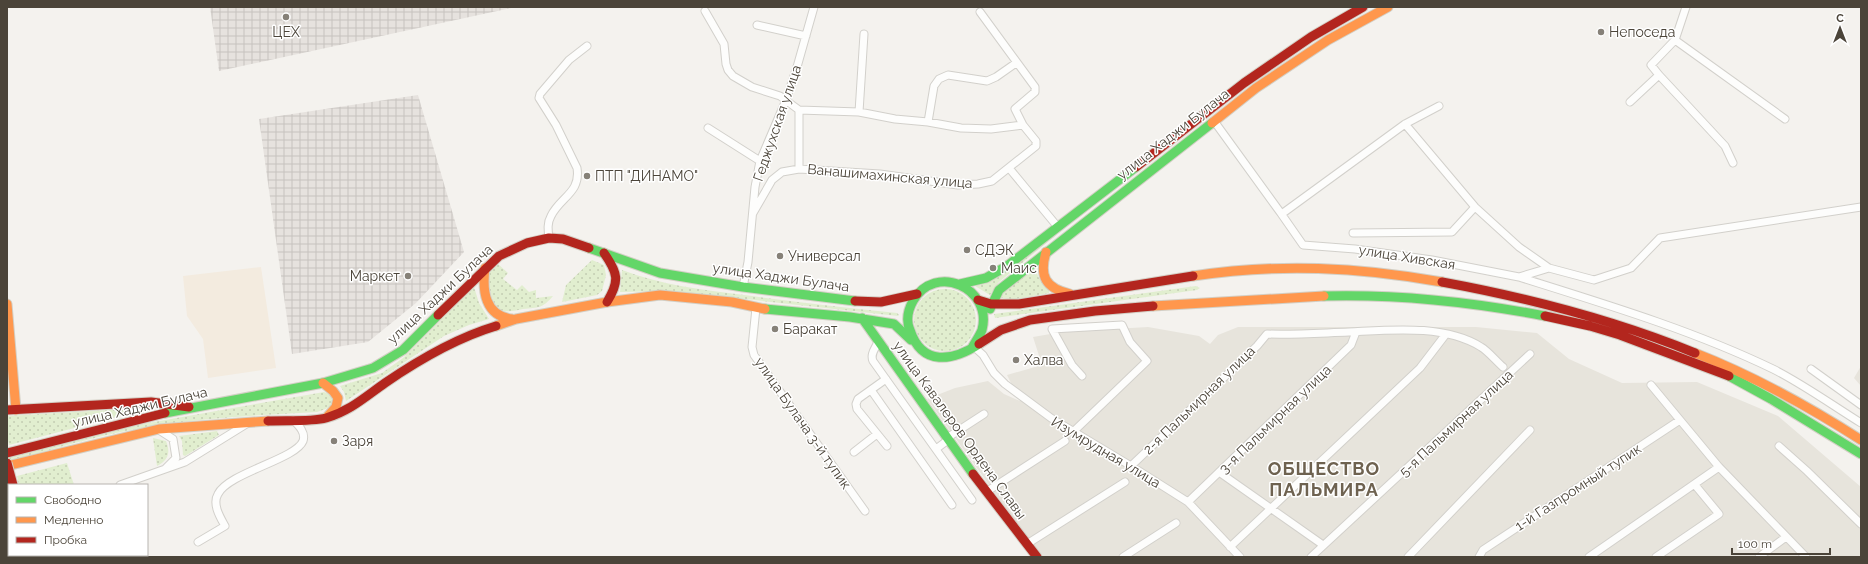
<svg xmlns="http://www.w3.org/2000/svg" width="1868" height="564" viewBox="0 0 1868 564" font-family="Raleway,sans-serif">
<defs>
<pattern id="industrial-grid" width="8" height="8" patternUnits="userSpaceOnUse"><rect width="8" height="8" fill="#e6e2de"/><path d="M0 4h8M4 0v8" fill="none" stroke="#c7c3bf"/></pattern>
<pattern id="grass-dots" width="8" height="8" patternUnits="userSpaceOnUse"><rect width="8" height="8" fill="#e1eecf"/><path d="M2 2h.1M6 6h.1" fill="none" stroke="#c3cdb2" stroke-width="1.8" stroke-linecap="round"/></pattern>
</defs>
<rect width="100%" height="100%" fill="#f4f2ee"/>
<path fill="#e7e4dc" d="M1148,327l51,9 11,8 8,-9 20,-8h238l61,6 32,26 53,24 75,-1 81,34 83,71v70h-820l-114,-158 28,-11 33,-7 16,13 16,7 -13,-26 35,-10 -9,-28 29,-5z
M1861,366v20l-7,-8z"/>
<path fill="#f3ebdf" d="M261,267l15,101 -68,10 -5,-39 -16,-23 -4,-40z"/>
<path fill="url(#industrial-grid)" d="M210,7h306l-297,64z
M418,95l46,157 -48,51 -48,39 -76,12 -33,-235z"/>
<path fill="url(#grass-dots)" d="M1055,235v1l-56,46 -9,13 -15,-9z
M592,260l12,5 2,10 -4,16 -5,4 -35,7 4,-17z
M498,264l10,9 -5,6 14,11 5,-5 7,7 7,-2v8l17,-2c-11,13 -14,11 -30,13 -6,1 -13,3 -19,2 -14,-4 -16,-27 -14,-39z
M1034,267l5,11 10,12v3l-38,7 -11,-3 9,-11z
M622,270c40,15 80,20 122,25 51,7 102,13 153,18l2,2 -1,1 -225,-25 -53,1z
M1196,286l4,2 -3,2 -202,28 -1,-4z
M474,287l5,16 10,16 -20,6 -25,11 -98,65 -2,-9 -4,-6 42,-13 21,-15z
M914 320a31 31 0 1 1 62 0a31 31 0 1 1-62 0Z
M324,392l7,3c5,11 -4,14 -14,17 -52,3 -105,5 -157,13 -51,7 -102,23 -153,36v-3l113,-30z
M126,409l2,5 -119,31 -2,-8v-21z
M217,431l2,4 -34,21 -2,-1 -1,-14 -3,-5z
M153,438l13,3c5,12 2,19 -9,25z
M67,463l7,22h-55l-2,-9z"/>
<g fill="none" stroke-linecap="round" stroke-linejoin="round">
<defs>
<path id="street" d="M1686,7l-11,33 110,79
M705,11l19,33 2,20 2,6 5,6 19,11 28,9 19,14 60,2 36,7 33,3 33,6 30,1 32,-4 13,16v5l-44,35 -14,3 -20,1 -78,-11 -81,-5 -17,3 -10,8 -19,33
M980,12l55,75v5l-20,17 8,16
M757,25l49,11
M1659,75l66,71 8,17
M1630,102l29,-27 -8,-10 24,-25
M859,112l5,-78
M1214,121l66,91 3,1 122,-89 34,-18
M928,122l6,-36 5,-7 9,-4 39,6 9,-4 20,-14
M1405,124l70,83 44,40 30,21 45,12 37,-12 29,-30 201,-31
M708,128l52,33
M1009,168l48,58
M799,169v-59
M1280,212l23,33 52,4 77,11 87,17 30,-9
M1353,233l99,-1 23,-25
M549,238c-1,-8 -2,-15 2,-22 9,-19 30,-23 26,-48l-21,-43 -17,-27 1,-4 29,-34 18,-14
M1519,277c86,27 173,53 254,92 30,15 59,36 88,54
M743,287l5,-25 7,-75 5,-26 26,-61 11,-33 17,-60
M756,308l-4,39 2,8 111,156
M878,342c-3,7 -8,12 -5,19l99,139
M973,346l10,9 11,18 11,11 46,34 80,48 57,36 52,55
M1811,369l50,36
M886,379l-28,20 -2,5 1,5 30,37
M1651,385l68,82 87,90
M871,390l81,115
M159,430l14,9 3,19 -10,10
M1073,432l74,-71 -17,-19 -8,-17 -70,4 20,36 10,11
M947,438l37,-24
M1779,446l28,25 54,53
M936,449l12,-9
M854,452l23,-18
M1131,466l126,-120 10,-12c27,1 54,-1 82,-2 41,-2 95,-8 132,15 7,4 15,14 22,20
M1219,472l104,73
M120,485l65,-23 63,-39
M986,492l79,-51
M1188,502l163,-157 5,-13
M198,542l27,-16c-5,-9 -13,-22 -7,-32 10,-21 78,-35 85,-53 3,-9 -5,-16 -10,-21
M1027,544l98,-62
M1230,547l190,-179 26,-34
M1123,557l53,-34
M1311,557l219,-203
M1408,557l122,-127
M1479,557l4,-7 197,-130
M1589,557l130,-90
M1656,557l63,-43 -24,-29
M1759,557l27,-20"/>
<path id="fast" d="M589,248l71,25 83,14 112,14
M960,284l26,-6 21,-12 129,-99
M1324,296c74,-2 148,6 221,20
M765,309l85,8 44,7 17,16
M990,309l9,-19 213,-167
M862,318l111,156
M973,346c3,-5 7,-11 9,-16 11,-42 -47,-68 -69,-29 -5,9 -7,20 -3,29 12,37 43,31 69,14
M1729,376l42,23 90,55
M165,413l158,-30 50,-15 30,-18 35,-35"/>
<path id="slow" d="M1212,123l44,-35 72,-48 60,-33
M1046,252c-7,24 -1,36 24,42
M485,268c-3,23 0,48 27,51
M1193,276c86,-13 165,-9 249,6
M7,304l9,106
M1153,306l171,-10
M496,326l20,-7 91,-17 53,-7 72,7 33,7
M1695,353c59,23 113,53 166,87
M323,383l10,8 5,7 -2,9 -9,10
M7,466l152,-37 109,-8"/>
<path id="jam" d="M1136,167l108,-84 67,-46 52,-30
M604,253c14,20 16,28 3,49
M1442,282c87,16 172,38 253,71
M978,300l13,4h28l174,-28
M855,301l26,1 36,-8
M438,315l61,-59 28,-13 22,-5 14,1 26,9
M1545,316l45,10 30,9 109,41
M979,344l22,-14 29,-10 65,-9 58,-5
M7,410l144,-8 38,5
M268,421c16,-1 43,1 58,-3 24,-7 39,-21 59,-35 35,-24 71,-45 111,-57
M7,453l158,-40
M973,474l64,83
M31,555l1,2"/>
</defs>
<use href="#street" stroke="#d2d0cb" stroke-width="9"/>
<use href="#fast" stroke="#d3cfc5" stroke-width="11"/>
<use href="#slow" stroke="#d3cfc5" stroke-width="11"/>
<use href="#jam" stroke="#d3cfc5" stroke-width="11"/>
<use href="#street" stroke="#fdfdfc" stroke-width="7"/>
<use href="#fast" stroke="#63d668" stroke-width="9"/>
<use href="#slow" stroke="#ff974d" stroke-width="9"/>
<use href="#jam" stroke="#b3261e" stroke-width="9"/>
<defs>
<path id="jam-bridge" d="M7,463l6,22"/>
</defs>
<use href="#jam-bridge" stroke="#d3cfc5" stroke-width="11" stroke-linecap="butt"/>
<use href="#jam-bridge" stroke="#b3261e" stroke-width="9"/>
</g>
<g fill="#868178" stroke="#fff" stroke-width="1.5">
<circle cx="286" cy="17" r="4"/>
<circle cx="1601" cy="32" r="4"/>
<circle cx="587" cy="176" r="4"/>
<circle cx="967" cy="250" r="4"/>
<circle cx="780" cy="256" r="4"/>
<circle cx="993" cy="268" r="4"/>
<circle cx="408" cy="276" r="4"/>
<circle cx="775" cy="329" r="4"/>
<circle cx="1016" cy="360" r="4"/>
<circle cx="334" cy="441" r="4"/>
</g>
<g text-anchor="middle" stroke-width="3" stroke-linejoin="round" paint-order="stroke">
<g font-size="14" fill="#4b4439" stroke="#fff" text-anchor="start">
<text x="286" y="37" text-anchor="middle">ЦЕХ</text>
<text x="1609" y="37">Непоседа</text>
<text x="595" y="181">ПТП "ДИНАМО"</text>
<text x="975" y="255">СДЭК</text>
<text x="788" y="261">Универсал</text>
<text x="1001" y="273">Маис</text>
<text x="400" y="281" text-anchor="end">Маркет</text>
<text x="783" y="334">Баракат</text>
<text x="1024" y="365">Халва</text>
<text x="342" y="446">Заря</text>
</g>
<g font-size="14" fill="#4b4439" stroke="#fff">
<text transform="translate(777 123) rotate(-71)" y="5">Геджухская улица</text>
<text transform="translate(1173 134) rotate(-38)" y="5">улица Хаджи Булача</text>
<text transform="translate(890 176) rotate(5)" y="5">Ванашимахинская улица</text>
<text transform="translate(1407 257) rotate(9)" y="5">улица Хивская</text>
<text transform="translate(781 277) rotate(8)" y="5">улица Хаджи Булача</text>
<text transform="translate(440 294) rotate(-43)" y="5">улица Хаджи Булача</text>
<text transform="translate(1199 400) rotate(-44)" y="5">2-я Пальмирная улица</text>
<text transform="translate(140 407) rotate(-13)" y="5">улица Хаджи Булача</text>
<text transform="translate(1275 419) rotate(-44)" y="5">3-я Пальмирная улица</text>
<text transform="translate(803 423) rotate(55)" y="5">улица Булача 3-й тупик</text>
<text transform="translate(1456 423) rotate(-43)" y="5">5-я Пальмирная улица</text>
<text transform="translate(960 430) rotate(54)" y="5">улица Кавалеров Ордена Славы</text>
<text transform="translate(1106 452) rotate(31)" y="5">Изумрудная улица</text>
<text transform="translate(1578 487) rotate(-33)" y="5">1-й Газпромный тупик</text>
</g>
<g font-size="18" font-weight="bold" letter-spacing="1" fill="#6e6250" stroke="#fff">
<text x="1324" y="475">ОБЩЕСТВО<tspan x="1324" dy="21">ПАЛЬМИРА</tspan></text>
</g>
</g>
<rect width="1868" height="564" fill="none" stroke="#4b4439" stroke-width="16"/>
<rect x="8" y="484" width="140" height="72" fill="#ffffff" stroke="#b7b4b0"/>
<rect x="16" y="497" width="20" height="6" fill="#63d668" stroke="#b7b4b0"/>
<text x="44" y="504" font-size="12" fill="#4b4439">Свободно</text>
<rect x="16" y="517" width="20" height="6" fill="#ff974d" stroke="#b7b4b0"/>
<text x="44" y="524" font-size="12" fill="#4b4439">Медленно</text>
<rect x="16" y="537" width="20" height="6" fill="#b3261e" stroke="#b7b4b0"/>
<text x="44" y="544" font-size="12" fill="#4b4439">Пробка</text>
<g transform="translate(1840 28)" stroke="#ffffff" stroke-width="3" paint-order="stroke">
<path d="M0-3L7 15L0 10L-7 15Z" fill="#4b4439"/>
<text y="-6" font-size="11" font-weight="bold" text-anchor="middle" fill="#4b4439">С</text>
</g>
<path d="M1732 548v6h98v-6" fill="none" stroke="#4b4439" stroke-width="2"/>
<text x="1738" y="548" font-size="12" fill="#4b4439" stroke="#ffffff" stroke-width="3" paint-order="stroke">100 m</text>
</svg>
